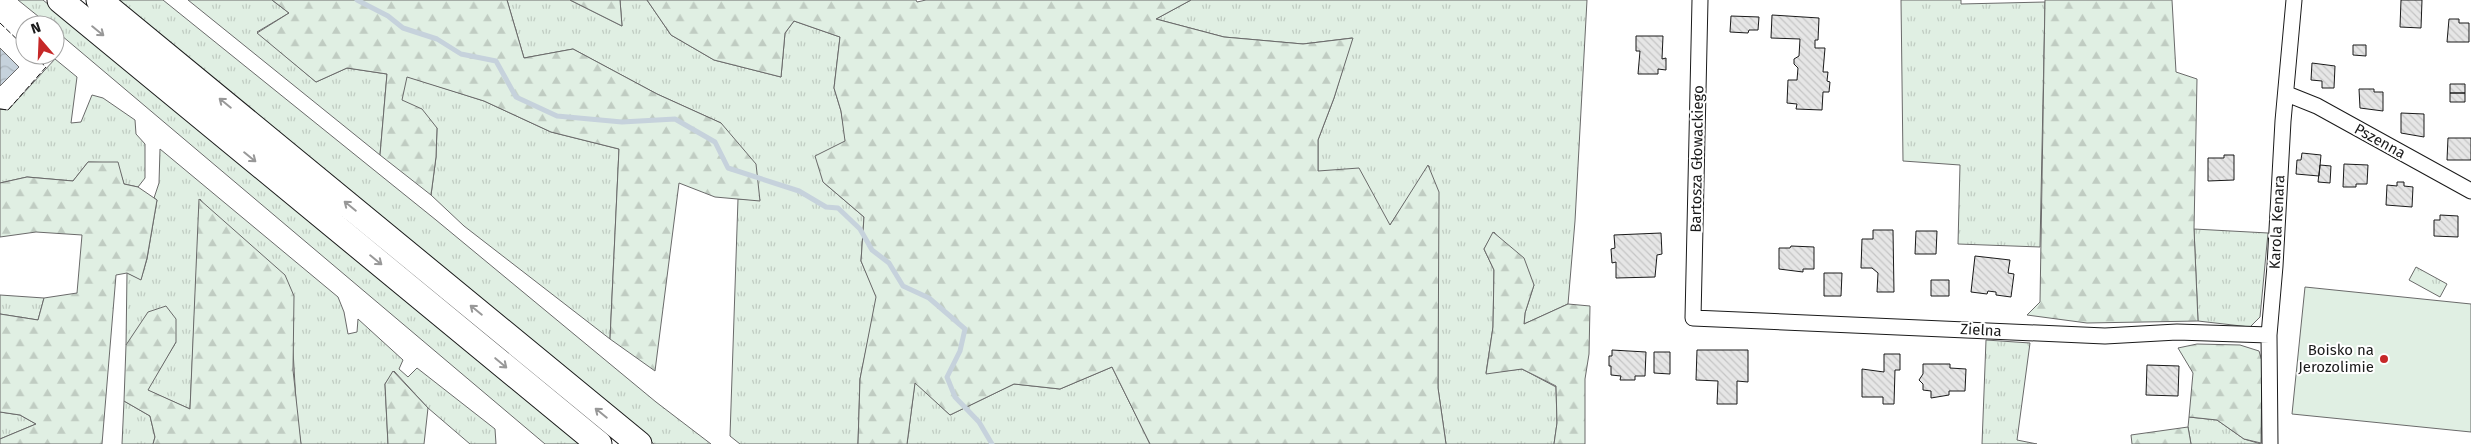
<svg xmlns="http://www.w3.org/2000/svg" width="2471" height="444" viewBox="0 0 2471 444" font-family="'Fira Sans',sans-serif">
<defs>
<pattern id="grass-tufts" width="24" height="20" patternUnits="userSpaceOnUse" patternTransform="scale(1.25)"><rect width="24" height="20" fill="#e0efe3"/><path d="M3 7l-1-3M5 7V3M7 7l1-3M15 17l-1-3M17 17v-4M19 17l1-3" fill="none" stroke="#c0ccc2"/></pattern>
<pattern id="forest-firs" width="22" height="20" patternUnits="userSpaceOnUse" patternTransform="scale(1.25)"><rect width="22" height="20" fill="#e0efe3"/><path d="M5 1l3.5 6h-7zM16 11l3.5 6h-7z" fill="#c0ccc2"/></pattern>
<pattern id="water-waves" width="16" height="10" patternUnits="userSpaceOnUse" patternTransform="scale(1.25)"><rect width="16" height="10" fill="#c6d2dc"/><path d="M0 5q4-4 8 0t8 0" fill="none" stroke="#aab4bc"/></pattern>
<pattern id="building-back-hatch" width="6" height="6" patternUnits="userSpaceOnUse" patternTransform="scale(1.25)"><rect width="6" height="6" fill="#e6e6e6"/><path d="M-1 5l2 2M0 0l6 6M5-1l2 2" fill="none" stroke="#c5c5c5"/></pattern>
</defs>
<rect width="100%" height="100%" fill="#fff"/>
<path fill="url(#grass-tufts)" stroke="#6a6a6a" d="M18,0h25l539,444h-37l-490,-414v-5h-6z
M114,0h49l273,220 220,182 55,42h-57z
M188,0h84l17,13 -32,19 59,50 31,-14 40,6 -7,81z
M507,0h63l52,26 -2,-26h27l24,35 43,25 67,17 4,-44 9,-12 46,16 -6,51 7,23 5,30 -23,41 41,35 -3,44 16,36 -17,82 -2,65h-118l-10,-8 8,-237 22,1 -39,-77 -64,-29 -84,-45 -49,9z
M1191,0h396l-12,221 -7,83 -44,20 1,-11 9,-28 -40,-53 -10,17 10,21 -1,57 -7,46 36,-4 34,18 1,36 -3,21h-108l-8,-56v-85l-9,-137 -39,59 -72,-53v-32l16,-42 18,-60 -49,6 -79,-7 -68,-18z
M1901,0h60v4l84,-2 -5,245 -82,-3 2,-79 -57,-4z
M55,59l22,18 -6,46 10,-1 11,-27 11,3 32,22 1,14 9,10v34l-7,9 -14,-3 -7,-21 -29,-1 -15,19 -46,-4 -27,6v-74l8,1z
M406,76l78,25 67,31 68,17 -9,190 -146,-113 -33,-31 5,-38 1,-29 -36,-28z
M160,149l178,148 6,15 4,22 9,-2 1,-13 45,41 -4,9 9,8 9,-9 78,61 1,15h-26l-42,-36 -34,-37 -9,13 3,60h-87l-4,-24 -5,-87 -92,-134 -10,210 -43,-19 29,-48 -50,3 1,-72 14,6 6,-20 10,-59 -3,-2 5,-15z
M2194,229l74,4 -8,84 -10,10 -52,-6z
M2416,267l31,17 -7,13 -31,-17z
M0,295l44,3 -6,22 -38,-6z
M1986,340l44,3 -13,97 20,4h-55z
M1112,367l38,77h-243l8,-62 35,33 64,-31 46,5z
M124,401l26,15 5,21 -2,7h-31z
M0,412l20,3 16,9 -36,15z
M2189,417l28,3 27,19 17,5h-70l-3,-17z"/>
<path fill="url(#forest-firs)" stroke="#6a6a6a" d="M272,0h235l17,58 49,-9 84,45 64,29 35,41 4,37 -45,-4 -36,-14 -24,188 -45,-32 9,-190 -68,-17 -67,-31 -77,-24 -5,23 20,9 15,19 -1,29 -5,38 -51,-40 7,-81 -40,-6 -31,14 -59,-49 32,-20z
M570,0h50l2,26z
M647,0h269l1,2 9,-2h265l-35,19 68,18 79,7 50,-6 -19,60 -16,42v31l41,-3 31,57 38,-60 11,27 -1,196 8,56h-296l-38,-77 -52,22 -46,-5 -64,31 -35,-32 -8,61h-49l2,-65 16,-82 -15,-36 3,-44 -41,-35 -8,-26 30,-15 -4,-30 -7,-23 6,-51 -46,-16 -9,12 -4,44 -67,-17 -43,-25z
M2045,0h127l4,72 21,7 -3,150 4,92 -111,2 -60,-8 13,-13z
M88,162h30l6,22 14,3 19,13 -10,58 -6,22 -14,-7 -11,2 -14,169h-102v-5l36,-15 -16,-9 -20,-3v-98l38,6 6,-22 33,-5 5,-58 -46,-3 -36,5v-54l27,-6 46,4z
M199,199l86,76 9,21 -1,74 8,74h-148l2,-7 -5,-21 -26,-15 2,-56 22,-33 18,-6 10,13v23l-28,48 42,19z
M1493,232l31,26 10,27 -9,28 -1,11 44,-20 22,2 -1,48 -4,25v65h-31l3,-21 -1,-37 -34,-17 -36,5 7,-47 1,-57 -10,-21z
M2197,344l43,1 19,6 3,10 -1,82 -17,-4 -27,-19 -28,-3 4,-44 -15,-25z
M393,371l35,37 -4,36h-36l-3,-60z
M2188,427l3,17h-59l-1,-9z"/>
<path fill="#e0efe3" stroke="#6a6a6a" d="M2305,287l166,17v128l-179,-18z"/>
<path fill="url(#water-waves)" stroke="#6a6a6a" d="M0,48l19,19 -19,19z"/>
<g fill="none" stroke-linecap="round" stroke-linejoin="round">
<path stroke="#c6d2dc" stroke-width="5" d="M357,0l31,16 15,12 34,11 24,15 35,7 20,36 41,19 65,6 53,-3 40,23 13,26 71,23 27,16 12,1 22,21 12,21 17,13 14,23 26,12 36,31 -5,22 -13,26 8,20 24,25 13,22"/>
</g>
<path fill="url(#building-back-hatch)" stroke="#1a1a1a" d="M2401,0h21l-1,28 -21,-1z
M1772,15l47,3 -1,22h-3v8h10l-2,24h5l-1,9 3,1 -1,10h-6l-1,18 -26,-1 1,-5 -10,-1 1,-23h9l1,-12 -4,-4v-5l5,-3 1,-17 -29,-1z
M1731,16l28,1 -1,13h-9l-1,3 -18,-1z
M2449,19h10v4h10v19h-22z
M1636,36h27l-1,23 4,-1v12l-8,-1v5h-20l2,-23h-4z
M2353,45h13v11l-13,-1z
M2312,63l23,3 -1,22h-12v-7l-11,-1z
M2450,84h15v9h-15z
M2359,89h15v3h9v19l-23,-3z
M2450,93h15v9h-15z
M2401,113l23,1v23l-23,-4z
M2448,138h23v22h-24z
M2302,153l19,2 -2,21 -23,-2 1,-14h4z
M2224,155h10v25l-26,1v-23h16z
M2344,164l24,1 -1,19h-11v3h-13z
M2320,165l11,1 -1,17 -12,-1z
M2397,182h7v4l9,1 -1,20 -26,-2 1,-20 10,1z
M2440,215l18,1v21l-24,-1v-16h6z
M1873,230h20l1,62h-17l1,-19 -6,-5h-11l1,-29h11z
M1916,231h21l-1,23h-21z
M1661,233l1,21 -5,1 -2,22 -39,1v-16l-4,1 -1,-14 4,-1 -1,-13z
M1791,246l23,1v22h-11v3l-24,-3v-21h11z
M1975,256l35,4 -2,13 6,1 -3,23 -15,-2v-3l-8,-1 -1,3 -16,-2z
M1824,273h18l-1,23h-17z
M1931,280h18v16h-18z
M1612,350l34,2 -1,24h-10v4h-15l1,-4 -10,-1v-9h-2v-10h3z
M1697,350h51v32l-11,-1v23h-20l1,-23 -22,-1z
M1654,352h16v22l-16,-1z
M1884,354h16v16h-5l-1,34h-11v-7h-21v-28l22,3z
M1923,364h27v4l16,1 -1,22h-16v4l-18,3v-7l-8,-1v-6l-4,-4 4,-6z
M2147,365l32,1 -1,30 -32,-1z"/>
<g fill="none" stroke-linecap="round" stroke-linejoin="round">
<defs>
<path id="street" d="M1700,0l-7,318 412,18 72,-4 92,3
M2287,94l30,12 154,85
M2270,444l-1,-109 6,-69 8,-145 11,-121"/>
<path id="primary" d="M60,0l539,444
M99,0l540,444"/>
</defs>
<use href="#street" stroke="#1a1a1a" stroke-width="17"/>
<use href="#primary" stroke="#1a1a1a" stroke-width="27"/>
<use href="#street" stroke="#fff" stroke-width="15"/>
<use href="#primary" stroke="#fff" stroke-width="25"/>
<path stroke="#1a1a1a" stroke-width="1" stroke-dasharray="6 2.5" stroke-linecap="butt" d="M0,23l25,24
M0,109l8,1 38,-43 -13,-12"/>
</g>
<defs><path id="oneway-shaft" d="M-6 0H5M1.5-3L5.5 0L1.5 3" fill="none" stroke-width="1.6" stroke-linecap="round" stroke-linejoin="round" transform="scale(1.25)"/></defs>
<g stroke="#989898">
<use href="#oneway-shaft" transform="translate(98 31) rotate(39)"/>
<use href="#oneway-shaft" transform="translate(225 103) rotate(-141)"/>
<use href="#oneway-shaft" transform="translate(250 157) rotate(39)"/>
<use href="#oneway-shaft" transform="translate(350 206) rotate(-141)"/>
<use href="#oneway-shaft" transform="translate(376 260) rotate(39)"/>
<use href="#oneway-shaft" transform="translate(476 310) rotate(-141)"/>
<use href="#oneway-shaft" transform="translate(501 363) rotate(40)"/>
<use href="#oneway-shaft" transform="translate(601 413) rotate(-141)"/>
</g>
<circle fill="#c62828" stroke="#fff" stroke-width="2" cx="2384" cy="359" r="5"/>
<g text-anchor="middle" stroke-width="4" stroke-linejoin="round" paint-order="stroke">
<g font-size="15" fill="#1a1a1a" stroke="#fff">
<text transform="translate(2380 141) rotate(29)" y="5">Pszenna</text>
<text transform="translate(1697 159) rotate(-89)" y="5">Bartosza Głowackiego</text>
<text transform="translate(2277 222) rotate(-87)" y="5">Karola Kenara</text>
<text transform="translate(1981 330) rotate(3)" y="5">Zielna</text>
</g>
<g font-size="15" fill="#1a1a1a" stroke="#fff" text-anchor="end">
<text x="2374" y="355">Boisko na<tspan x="2374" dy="17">Jerozolimie</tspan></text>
</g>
</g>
<g transform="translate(40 40) rotate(341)"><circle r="24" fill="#ffffff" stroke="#a3a3a3"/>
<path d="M0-4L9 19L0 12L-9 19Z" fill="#c62828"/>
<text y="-8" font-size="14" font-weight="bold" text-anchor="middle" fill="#1a1a1a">N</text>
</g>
</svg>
